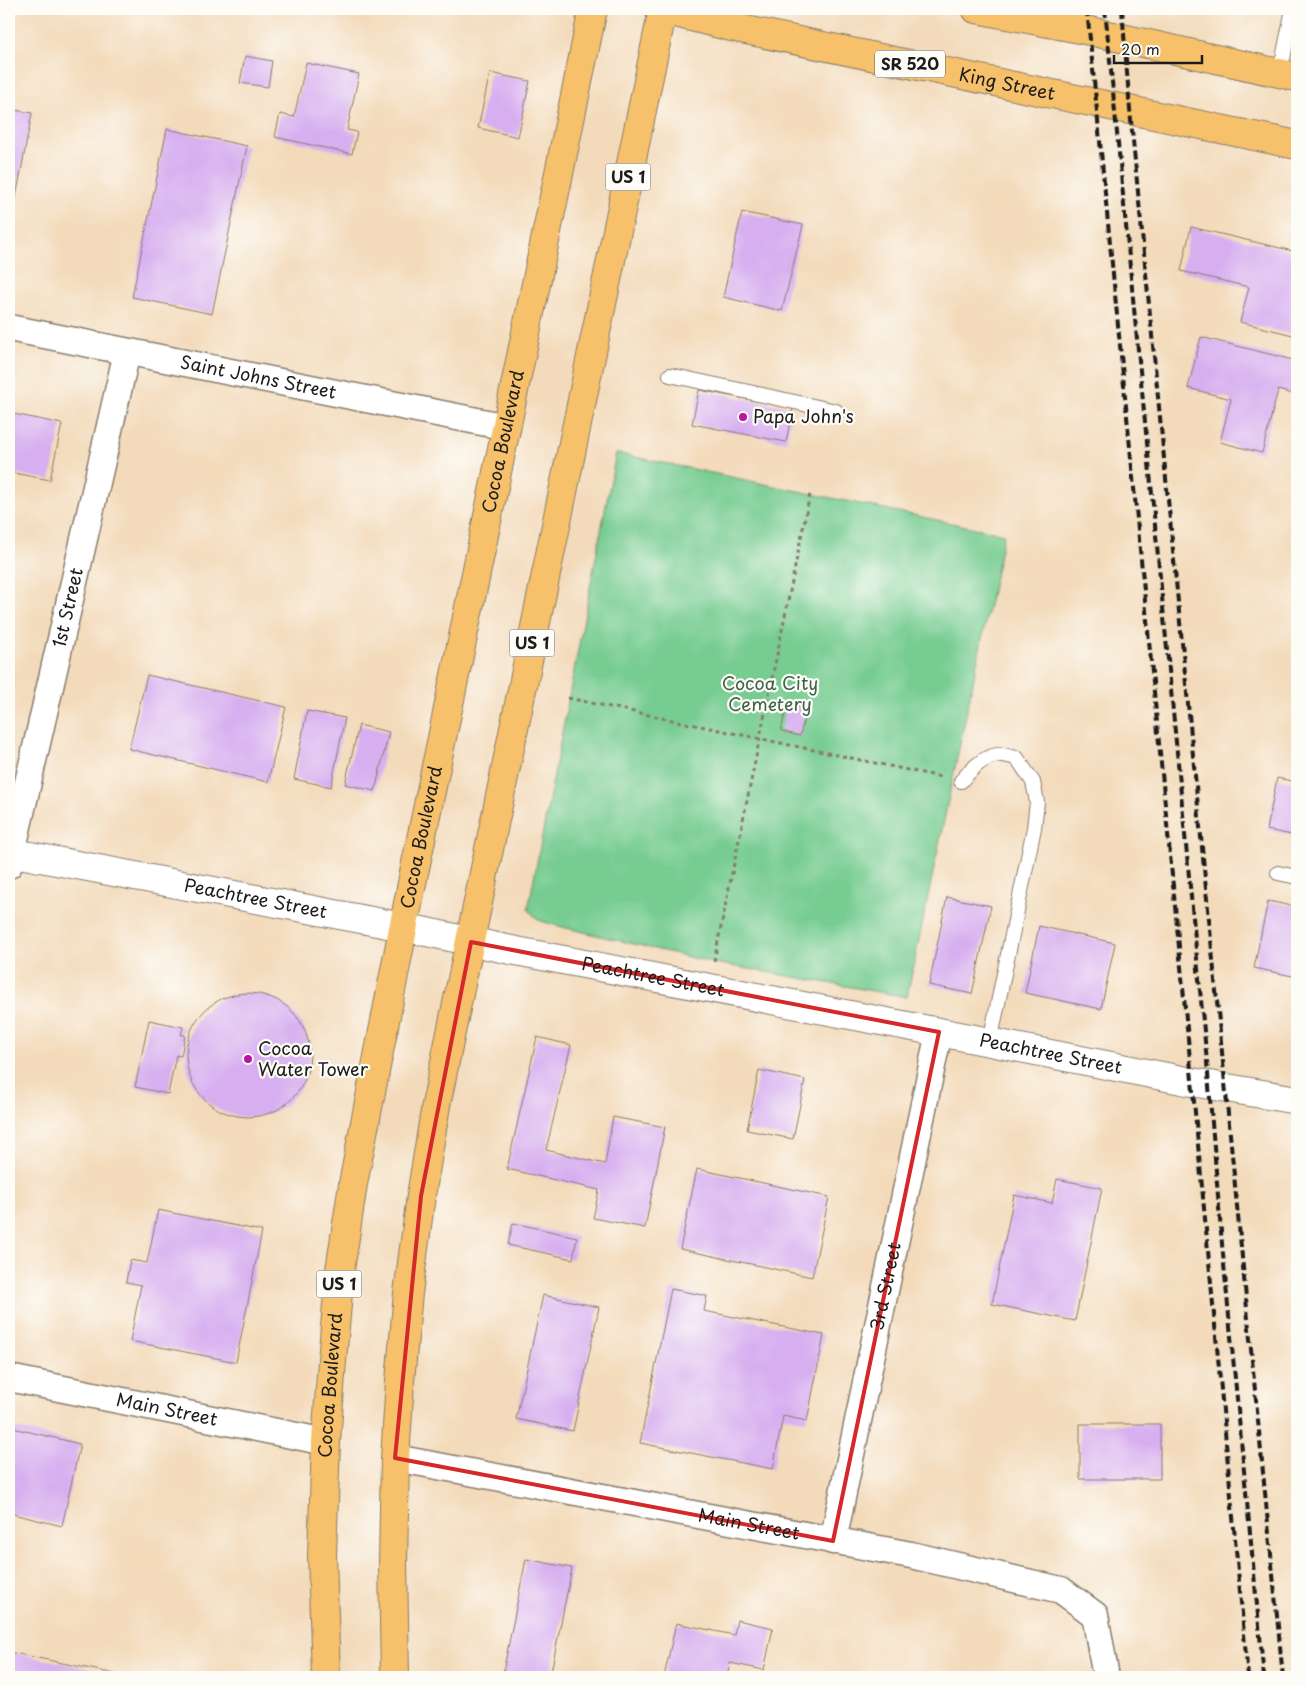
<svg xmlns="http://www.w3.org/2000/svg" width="1306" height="1686" viewBox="0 0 1306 1686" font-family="'Playpen Sans',sans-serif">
<rect width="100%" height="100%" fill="#fdfcf7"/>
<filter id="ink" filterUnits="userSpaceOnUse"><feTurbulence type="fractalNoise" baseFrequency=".02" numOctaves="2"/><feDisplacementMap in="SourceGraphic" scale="10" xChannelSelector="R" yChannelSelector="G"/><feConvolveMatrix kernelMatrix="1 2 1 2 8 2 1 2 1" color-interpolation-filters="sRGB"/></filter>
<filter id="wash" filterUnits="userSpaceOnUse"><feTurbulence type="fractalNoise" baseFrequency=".0096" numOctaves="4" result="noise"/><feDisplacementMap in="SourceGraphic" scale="20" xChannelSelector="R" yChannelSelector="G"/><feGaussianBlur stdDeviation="1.12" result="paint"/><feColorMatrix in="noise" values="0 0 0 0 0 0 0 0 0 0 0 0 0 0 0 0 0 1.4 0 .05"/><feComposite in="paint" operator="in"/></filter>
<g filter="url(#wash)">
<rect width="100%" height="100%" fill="#f3daba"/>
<path fill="#76cc91" stroke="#497456" d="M616,453l388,81 -97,463 -193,-34 -156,-37 -20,-6 -10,-11z"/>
<g id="blocks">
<path fill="#d7aff0" d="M245,56l27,5 -4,26 -28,-4z
M306,63l53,11 -12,56 10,2 -5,22 -77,-17 5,-23 14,3z
M490,73l40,8 -12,56 -40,-9z
M9,109l23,4 -22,116h-1z
M167,129l80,17 -35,168 -80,-17z
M742,212l61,13 -21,86 -59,-14z
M1191,227l106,25v84l-57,-14 9,-35 -68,-16z
M1201,337l96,24v34l-19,-5 -16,63 -42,-11 11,-43 -43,-11z
M699,390l94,18 -7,34 -94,-18z
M9,413l53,11 -12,56 -41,-8z
M147,675l139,32 -18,75 -139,-33z
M787,704l19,5 -6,27 -19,-5z
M307,711l38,7 -14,69 -37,-8z
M359,725l30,7 -14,59 -30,-7z
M1277,778l20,4v54l-30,-6z
M947,897l44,9 -19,88 -43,-9z
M1268,901l29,6v70l-43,-9z
M1039,926l76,17 -14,66 -76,-16z
M186 1055a62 62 0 1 1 124 0a62 62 0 1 1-124 0Z
M149,1020l34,7 -2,8h4l-4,21 -5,-1 -8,39 -33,-7z
M537,1037l34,8 -25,105 59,14 8,-47 52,10 -20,101 -52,-10 6,-28 -92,-21z
M759,1070l46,10 -12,59 -46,-9z
M697,1169l132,28 -17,80 -132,-28z
M1057,1179l45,9 -27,133 -83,-17 22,-109 38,8z
M158,1210l104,21 -26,131 -106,-21 11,-56 -15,-3 4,-22 17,3z
M513,1223l64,14 -4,22 -65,-14z
M671,1289l36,7 -3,15 120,24 -17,86 -24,-5 -10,53 -133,-26z
M543,1295l56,12 -26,124 -57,-12z
M1080,1424h80v55h-80z
M9,1427l71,17 -18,82 -53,-13z
M526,1559l46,9 -22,109h-48z
M737,1620l36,8 -9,42 -34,-7 -3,14h-63l12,-54 58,12z
M9,1652l111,23 -1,2h-110z"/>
</g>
</g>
<g filter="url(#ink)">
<use href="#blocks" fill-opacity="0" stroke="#887b6b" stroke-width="1"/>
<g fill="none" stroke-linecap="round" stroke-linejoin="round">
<defs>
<path id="service" d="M1280,73l13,-64
M670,375l166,36
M961,781c10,-11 20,-23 36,-26 6,-1 14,2 20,3l16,24 4,20 -3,26 -44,214
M1278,873l19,4"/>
<g id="minor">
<path id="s1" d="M9,328l498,99"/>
<path id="s2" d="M9,865l118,-513"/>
<path id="s3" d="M9,1378l317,64"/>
<path id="s4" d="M395,1458l516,97 150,35 34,25 11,62"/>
<path id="s5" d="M833,1541l106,-509"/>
</g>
<g id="tertiary">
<path id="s6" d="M9,852l394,75 108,23 428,82 253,50 105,18"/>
</g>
<g id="primary">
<path id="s7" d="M659,9l68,17 570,119"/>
<path d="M976,9l114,22 207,46"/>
<path id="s8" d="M326,1677l-4,-121 4,-114 6,-81 8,-91 13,-86 61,-311 179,-864"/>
<path d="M395,1677l-2,-114 2,-105 5,-77 8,-88 13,-97 15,-91 227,-1096"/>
</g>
</defs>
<use href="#service" stroke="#887b6b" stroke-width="16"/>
<use href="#minor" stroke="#887b6b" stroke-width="29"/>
<use href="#tertiary" stroke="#887b6b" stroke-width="30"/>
<use href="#primary" stroke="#887b6b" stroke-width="30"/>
<path stroke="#887b6b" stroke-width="3" stroke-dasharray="4 4" stroke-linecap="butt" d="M568,698l373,79
M714,961l96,-467"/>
<use href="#service" stroke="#fff" stroke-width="14"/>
<use href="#minor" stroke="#fff" stroke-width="26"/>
<use href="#tertiary" stroke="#fff" stroke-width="28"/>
<use href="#primary" stroke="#f6c16b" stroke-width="28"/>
<path stroke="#1c1c1c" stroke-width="4" stroke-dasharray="8 4" stroke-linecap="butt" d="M1087,9l103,1050 58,618
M1105,9l102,1053 15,182 42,433
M1122,9l8,101 153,1567"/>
</g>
</g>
<path fill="none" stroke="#d62828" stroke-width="4" stroke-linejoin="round" d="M471,942l468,90 -106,509 -438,-83 26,-262z"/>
<g fill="#b5179e" stroke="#fdfcf7" stroke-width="2">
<circle cx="743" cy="417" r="5"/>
<circle cx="248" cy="1059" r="5"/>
</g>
<g text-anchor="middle" stroke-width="4.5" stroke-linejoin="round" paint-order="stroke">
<g fill="#fdfcf7" stroke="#605f5e" stroke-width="1">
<rect x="875" y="50.5" width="70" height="27" rx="4"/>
<rect x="605.5" y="163.5" width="45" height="27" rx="4"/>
<rect x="509.5" y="629.5" width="45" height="27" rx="4"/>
<rect x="316.5" y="1270.5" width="45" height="27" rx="4"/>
</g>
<g font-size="16" font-weight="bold" fill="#1c1c1c">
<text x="910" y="70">SR 520</text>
<text x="628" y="183">US 1</text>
<text x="532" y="649">US 1</text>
<text x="339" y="1290">US 1</text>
</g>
<g font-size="18" fill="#1c1c1c" stroke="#fdfcf7">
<text dy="6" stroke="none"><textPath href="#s7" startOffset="356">King Street</textPath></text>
<text dy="6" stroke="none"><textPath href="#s1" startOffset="254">Saint Johns Street</textPath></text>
<text dy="6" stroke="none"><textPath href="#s8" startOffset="1252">Cocoa Boulevard</textPath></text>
<text dy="6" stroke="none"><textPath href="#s2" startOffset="264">1st Street</textPath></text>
<text dy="6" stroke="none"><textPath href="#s8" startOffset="848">Cocoa Boulevard</textPath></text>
<text dy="6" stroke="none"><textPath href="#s6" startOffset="251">Peachtree Street</textPath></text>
<text dy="6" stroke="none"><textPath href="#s6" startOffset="656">Peachtree Street</textPath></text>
<text dy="6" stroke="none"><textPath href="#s6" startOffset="1061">Peachtree Street</textPath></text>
<text dy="6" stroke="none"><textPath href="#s5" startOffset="260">3rd Street</textPath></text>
<text dy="6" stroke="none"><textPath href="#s8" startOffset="292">Cocoa Boulevard</textPath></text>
<text dy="6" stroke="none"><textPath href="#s3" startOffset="161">Main Street</textPath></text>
<text dy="6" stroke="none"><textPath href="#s4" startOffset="360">Main Street</textPath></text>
</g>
<g font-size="18" fill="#1c1c1c" stroke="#fdfcf7" text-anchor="start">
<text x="753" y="423">Papa John's</text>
<text x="258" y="1055">Cocoa<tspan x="258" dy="21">Water Tower</tspan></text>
</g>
<g font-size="18" fill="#40624b" stroke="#fdfcf7">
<text x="770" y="690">Cocoa City<tspan x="770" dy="21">Cemetery</tspan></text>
</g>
</g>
<rect width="1306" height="1686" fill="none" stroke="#fdfcf7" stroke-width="30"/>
<path d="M1114 55v8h88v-8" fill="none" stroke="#1c1c1c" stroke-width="2.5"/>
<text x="1121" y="55" font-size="15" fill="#1c1c1c" stroke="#fdfcf7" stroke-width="4" paint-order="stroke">20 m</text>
</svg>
